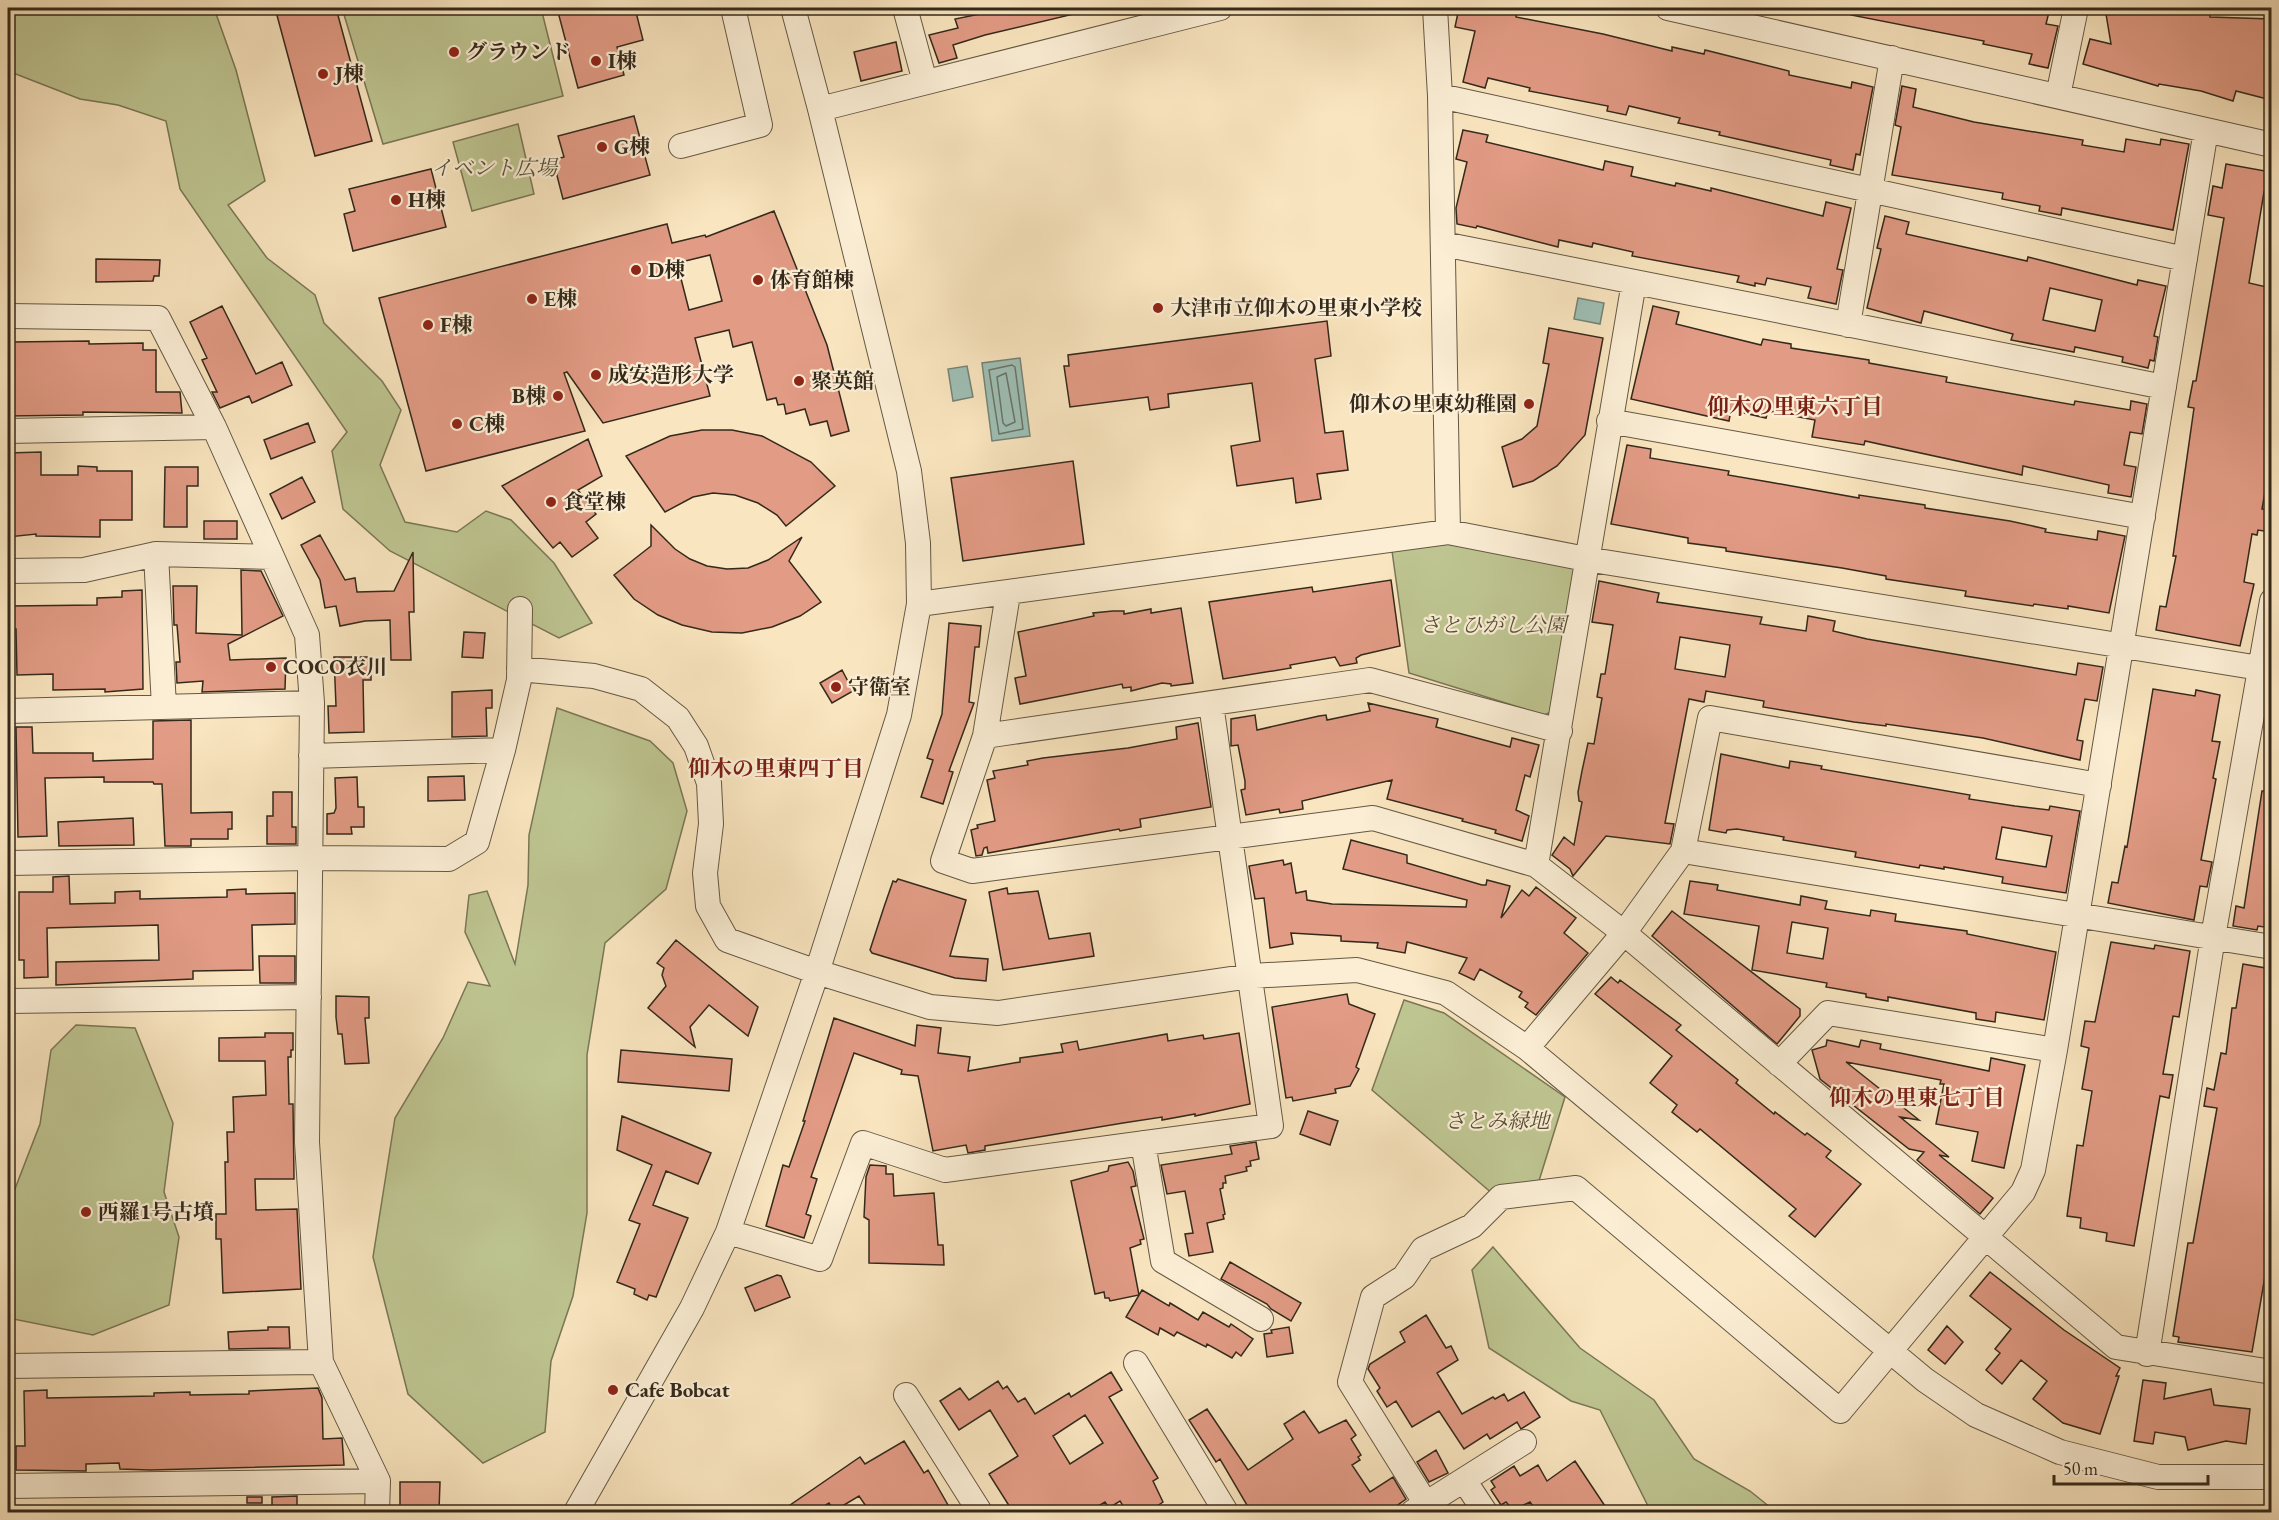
<svg xmlns="http://www.w3.org/2000/svg" width="2279" height="1520" viewBox="0 0 2279 1520" font-family="'EB Garamond','Noto Serif JP',serif">
<rect width="100%" height="100%" fill="#f9e5bf"/>
<filter id="stains"><feTurbulence type="fractalNoise" baseFrequency=".00333" numOctaves="4"/><feColorMatrix values="0 0 0 0 .2 0 0 0 0 .09 0 0 0 0 .02 0 0 0 .5 -.17"/></filter>
<radialGradient id="worn" r=".72"><stop offset=".6" stop-color="#630" stop-opacity="0"/><stop offset="1" stop-color="#630" stop-opacity=".3"/></radialGradient>
<path fill="#bec591" stroke="#797756" stroke-width="1.5" d="M8,8h206l22,62 29,111 -37,24 39,53 48,37 9,28 58,58 19,29 -21,55 25,57 52,10 29,-21 25,9 43,43 38,60 -33,15 -169,-87 -47,-42 -11,-58 15,-19 -167,-243 -14,-68 -48,-16 -38,-6 -72,-28z
M342,8h199l22,88 -180,48z
M518,124l16,70 -62,17 -19,-69z
M1448,544l128,22 -25,146 -7,3 -135,-42 -17,-122z
M557,708l93,33 23,22 14,48 -21,78 -61,54 -18,112v158l-14,83 -22,65 -6,71 -62,31 -75,-69 -35,-137 22,-139 48,-80 25,-56 22,4 -25,-54 4,-37 18,-4 28,73 13,-79 1,-50z
M1404,1000l40,13 121,84 -27,87 -44,11 -122,-105z
M76,1025l59,3 38,95 -9,69 15,45 -10,68 -76,30 -85,-17v-111l32,-83 11,-74z
M1493,1247l87,101 74,52 40,59 56,32 26,21h-125l-51,-102 -29,-9 -82,-53 -17,-78z"/>
<path fill="#9ebfb5" stroke="#748377" stroke-width="1.5" d="M1578,298l26,5 -4,21 -26,-5z
M1020,358l10,78 -38,5 -10,-78z
M967,366l6,31 -20,4 -5,-32z"/>
<g fill="none" stroke-linecap="round" stroke-linejoin="round">
<path stroke="#697468" stroke-width="1.5" d="M1012,365l3,2 8,62 -24,5 -10,-64z
M1006,373l9,49 -9,4 -3,-3 -6,-46z"/>
</g>
<path fill="#e29b85" stroke="#34291b" stroke-width="1.5" fill-rule="evenodd" d="M275,8h61l36,133 -57,15z
M557,8h50l1,4 27,-4 8,32 -26,7 7,28 -46,13z
M989,8h89v5l-93,22 -32,10 4,13 -18,5 -10,-28 29,-7 -3,-9 35,-7z
M1459,8h37l21,4 -1,5 87,17 69,17v-4l32,7 1,-4 84,21v4l62,13 1,-6 21,5 -13,68 -4,-1 -3,16 -23,-5 1,-5 -112,-25 1,-3 -42,-9 2,-5 -51,-12 -3,9 -19,-4 1,-5 -79,-15 1,-3 -42,-10 -3,10 -22,-6 12,-51 -20,-4z
M1852,8h198l-4,16 12,2 -10,42 -19,-4 3,-10 -49,-10 1,-3 -133,-26z
M2105,8h23v3l43,-1v4l39,-2v5l61,2v81l-35,-9 -3,10 -32,-10 -42,-7 -1,2 -75,-22 7,-25 21,5z
M896,42l6,29 -41,10 -7,-29z
M1902,86l14,3 -3,18 61,15 109,18 -1,5 42,7 2,-13 34,6 1,-6 28,5 -16,86 -111,-22 -1,7 -22,-4 1,-5 -38,-7 1,-6 -111,-18 9,-48 -6,-2z
M634,116l16,59 -87,24 -10,-39 11,-3 -6,-21z
M1463,130l25,5 -2,7 117,28 2,-9 28,6 -2,9 44,10 1,-3 35,8v-3l112,28 3,-14 25,6 -14,61 6,1 -7,34 -28,-6 3,-11 -44,-9 -2,7 -10,-2v3l-18,-4 2,-6 -107,-20 1,-4 -40,-9 -1,4 -33,-7 -1,7 -81,-21 -1,2 -19,-4 -1,-16 11,-46 -11,-3z
M2226,164l45,8 -4,21 -3,-1 -15,91 22,5v170l-9,51 9,2v12l-1,9 -12,-2 -1,5 -5,-1 -8,48 10,2 -14,62 -84,-16 4,-24 6,1 10,-51h-3l21,-148 -6,-1 5,-26h3l28,-163 -16,-3 5,-29 9,2z
M431,169l15,58 -93,24 -9,-37 11,-3 -6,-22z
M774,211l53,134 22,86 -18,5 -4,-15 -17,4 -5,-16 -19,5 -2,-10 -6,1 -2,-7 -9,2 -15,-58 -19,5 -4,-17 -34,8 15,58 -107,27 -36,-51 -3,1 21,58 -159,40 -47,-173 288,-74 5,19 33,-8 1,2zM710,255l12,46 -33,9 -12,-47z
M1885,216l24,6 -3,12 121,27 1,-4 24,6 85,22 1,-5 28,6 -12,50 4,1 -4,24 -4,-1 -2,8 -26,-6 1,-5 -48,-10 -1,5 -63,-12 2,-6 -89,-23 -3,12 -54,-15 14,-59 -4,-1zM2050,288l52,12 -7,31 -52,-11z
M96,259l64,1 -1,16h-5l-1,5 -57,1z
M222,306l34,68 26,-12 10,23 -40,18 -3,-7 -29,12 -8,-16h5l-15,-32 5,-2 -17,-36z
M1653,306l26,6 -3,12 85,21 2,-6 28,5v4l78,12v3l78,14 -1,5 128,23 1,-4 55,9 1,-9 16,3 -5,30 -12,-2 -6,33 12,2 -5,30 -23,-4 1,-8 -86,-19 -1,9 -157,-34 -1,4 -52,-8 3,-17 -47,-9 -2,7 -35,-8 -2,11 -98,-22z
M1327,321l4,35 -16,3 10,74 18,-2 5,39 -31,4 4,25 -25,4 -3,-25 -56,8 -6,-40 29,-5 -8,-58 -84,11 1,13 -19,3 -2,-13 -78,10 -6,-41h5l-1,-11z
M1549,328l54,10 -18,97 -28,31 -24,15 -20,6 -11,-40 20,-8 15,-13 12,-62 -6,-1z
M89,341v3l54,-1v7h13v42h24l2,21 -99,-1v3l-75,1v-61h5v-13z
M308,423l7,19 -44,17 -7,-19z
M702,430h30l30,6 49,26 24,24 -49,40 -9,-11 -19,-12 -23,-8 -22,-2 -20,4 -28,15 -39,-56 44,-20z
M588,439l14,37 -24,14 18,24 -10,8 12,16 -26,19 -12,-15 -7,6 -51,-62z
M1627,445l24,4 -1,9 79,13 -1,4 41,7 90,16v-3l66,10v3l85,13 36,8 -1,3 52,8 1,-9 27,5 -16,77 -41,-7v3l-34,-5 -1,2 -68,-10 1,-5 -80,-12v-3l-44,-8 -116,-17v-3l-38,-5v-5l-77,-14z
M41,452v23h37v-9l19,1v4h35v49h-32v17l-64,-1v-2l-28,3v-84z
M1073,461l11,83 -121,17 -12,-83z
M165,467h33v19h-11v41h-23z
M302,477l13,25 -33,17 -12,-25z
M204,521h33v18h-33z
M651,525l24,24 15,10 17,7 20,3 21,-1 20,-8 34,-23 -13,24 32,41 -21,14 -28,11 -30,6 -30,-1 -30,-7 -24,-10 -24,-16 -20,-24 37,-29z
M320,535l25,45 10,-2 2,14 37,-1 19,-39 1,60h-5l2,48h-20l-1,-40 -25,1 -25,5 -4,-20 -11,2 -5,-28 -19,-35z
M241,570l20,1 22,45 -55,28 2,16 56,-2 -1,31 -83,3 1,-11 -26,2 -1,-21h4l-3,-37h-3l-1,-39h24l-1,47 46,2z
M1391,580l9,66 -39,9 -5,3 1,5 -17,3 -5,-9 -45,8 1,3 -68,11 -14,-77 103,-15 1,5z
M1599,581l60,12 -2,9 105,15 -2,7 46,7 2,-15 27,5 -2,10 34,8 168,29 41,7 2,-12 25,4 -6,34 -12,-2 -8,41 6,1 -3,19 -97,-22 -97,-14v2l-32,-4 -91,-15 1,-6 -58,-10 -2,11 -15,-3 -24,124 9,1 -4,20 -64,-8 -33,40 -3,-7 -18,-14 12,-18 10,8 8,-43 -3,-1 -1,-9 4,-21 6,-28 6,1 8,-46 -5,-1 4,-23h4l8,-49 -21,-3zM1680,637l50,8 -5,32 -50,-8z
M142,590l1,99 -38,3v-3l-52,1v-16l-36,1 -1,-46h-6v-23l87,-1v-7l25,-1v-6z
M1181,608l12,75 -22,3v-2l-9,-1 -31,8v-4l-8,1 -1,-4 -102,20 -5,-26 11,-2 -8,-44 76,-16 -1,-3 20,-2h11v3l27,-5v4z
M949,623l32,3 -2,21h-4l-6,55 5,1 -25,68 4,1 -10,32 -22,-7 12,-37 -6,-2 15,-44z
M464,632l21,1 -2,25 -21,-1z
M334,657h37v23h-8l1,52 -35,1 -1,-27h8z
M842,670l11,21 -21,12 -12,-20z
M2153,689l42,7 1,-6 24,5 -8,46 8,1 -7,36 3,1 -15,81 11,2 -5,25 -7,-1 -6,34 -86,-17 4,-21 6,1 7,-37 2,1z
M492,690v18h-6l1,28 -35,1v-45z
M1368,703l70,16 -2,8 74,20 2,-9 27,7 -9,32 -5,-2 -9,35 13,6 -7,25 -27,-8 1,-3 -34,-9 1,-2 -76,-20 5,-19 -90,21 1,8 -23,4 -1,-4 -33,6 -5,-25 4,-1v-8l-7,-36 -7,1v-27l24,-4 2,15 62,-14 7,-1 1,5 43,-9z
M191,720v93l41,-1v17h-4v10h-37v7h-26l-3,-62h-8l-1,-2h-49v-5l-59,1 2,58 -29,1 -2,-110h16l1,26h60v8l60,-2v-38z
M1198,723l13,84 -71,12 1,8 -21,4 -1,-2 -131,24 -1,-6 -3,1 -2,7 -6,1 -5,-26 7,-2 -1,-3 18,-4 -8,-41 8,-2 -2,-7 35,-6 -1,-4 16,-3 85,-10 49,-9 -1,-12z
M1721,754l68,14 1,-7 32,5 -1,3 149,26 -1,4 46,7 34,4 1,-4 30,5 -14,82 -64,-10 1,-6 -59,-10v2l-24,-4 -1,3 -64,-11 1,-5 -73,-12 1,-3 -47,-8 -10,1 -1,3 -17,-3zM2002,827l50,9 -6,31 -50,-8z
M464,776l1,24 -37,1v-24z
M357,777l1,30h6v20h-13l1,7h-25v-20l7,-1 2,-5 -1,-30z
M2262,791h9v137l-13,-2 -1,4 -24,-4 3,-20 8,2z
M273,792h19v35h4v17h-29v-28h6z
M133,818l1,27 -75,1 -1,-24z
M1351,840l56,15v8l75,22h4l1,-5 23,6 -9,32 21,-28 7,6 7,-9 40,31 -12,15 24,20 -52,62 -11,-8 3,-4 -9,-6 3,-5 -42,-23 -6,11 -15,-7 8,-15 -60,-16 -2,11 -28,-5 1,-5 -37,-2v-5l-50,-3 2,11 -23,4 -6,-50 -9,1 -6,-33 34,-6 1,5 7,-2 5,30 10,-2 1,9 25,4 134,3 1,-7 -124,-31z
M69,876l1,28 45,-1v-11l25,-1v8l87,-2v-7l19,-1v5l49,-1v31l-43,1 1,45 -60,1v8l-137,6v-23l103,-2 -1,-35 -111,3 1,49 -24,1v-18h-5v-68h34v-15z
M898,879l68,21 -16,56 38,3 -2,22 -31,-3 -83,-25 -2,-3 14,-43 9,-26 3,1z
M1690,881l28,4 -1,5 83,15 1,-9 26,5 -2,8 45,7 1,-6 25,4 -1,7 72,10v3l89,18 -12,68 -48,-8 -1,10 -19,-3v-6l-88,-16v4l-22,-4v-3l-40,-7 1,-4 -75,-13 7,-44 -75,-12zM1792,922l36,6 -5,31 -36,-6z
M1007,888l1,6 30,-3 11,48 41,-6 4,23 -91,14 -14,-78z
M1672,911l128,98v7l-23,28 -125,-108z
M676,940l82,67 -10,29 -39,-31 -19,22 5,20 -47,-39 18,-22 -4,-11 2,-7 -7,-5z
M2111,942l43,7 1,-4 35,6 -11,66 -6,-1 -10,58 10,1 -4,23 -9,-2 -26,150 -28,-5 1,-8 -27,-5 1,-10 -14,-2 10,-71 6,1 9,-55 -10,-2 7,-41 -8,-2 4,-25 10,1z
M259,956h36v27h-35z
M2243,964l28,5v253l-5,30 3,1 -17,99 -74,-10 1,-5 -6,-1 15,-93h5l24,-135 -13,-2 3,-18 7,2 7,-37 5,1 6,-46h4z
M1611,977l7,6 2,-3 61,45 -5,5 62,50 -2,3 38,31 1,-2 30,23 2,-2 24,18 -5,6 35,27 -46,53 -26,-21 7,-7 -96,-80 -3,3 -25,-20 5,-7 -27,-22 22,-27 -77,-62z
M1347,994l2,10 26,10 -19,53 3,2 -9,17 -15,3 1,4 -43,8 -1,-4 -6,1 -14,-91z
M336,996l33,1v21h-4l4,45 -24,1 -3,-30h-4l-2,-17z
M834,1018l81,28 2,-21 24,3 -3,25 32,4 -2,14 52,-9v-4l43,-6 -2,-8 16,-3 2,9 88,-16 1,7 35,-6 1,4 35,-6 11,71 -55,12v-2l-33,6v-3l-39,6 -138,23v4l-17,3 -2,-8 -33,6 -15,-75 -17,-2 1,-4 -48,-17 -43,124 6,2 -11,35 5,2 -7,22 -38,-12 17,-61 6,2 16,-46h-2z
M265,1033h28v17h-2v7h-3l1,47h4l1,75h-39l1,31 41,-1 4,80 -78,4 -2,-54h-5v-25h10l-1,-52h3l-1,-30h7l-1,-35 33,-2 -1,-34h-46v-23l46,-1z
M1827,1040l32,7 2,-7 20,4 -1,5 109,22 2,-13 34,7 -21,103 -32,-7 6,-29 -42,-8 8,-40h-4l1,-4 -95,-18 73,58 -19,-3 49,40 -10,-2 54,43 -13,16 -63,-54 7,-8 -15,-3 -89,-70 -8,-29 14,-4z
M621,1050l111,9 -3,32 -111,-9z
M1308,1111l30,10 -8,24 -30,-11z
M622,1116l89,37 -13,31 -32,-13 -13,34 35,13 -32,79 -7,-2 -2,5 -13,-6 1,-5 -18,-7 23,-58 -11,-4 23,-55 -35,-15z
M1256,1142l3,17 -9,2 1,5 -5,1 1,4 -22,5 1,7h-3v5l-3,1 5,25 -2,1 1,4 -17,4 6,29 -24,4 -4,-22 8,-1 -8,-42 -18,3 -6,-29 71,-11 -2,-8z
M1128,1162l5,9 3,15 -5,1 13,52 -4,1 1,4 -11,4 9,47 -29,6 -1,-3h-4l-1,-6 -9,2 -24,-113 37,-10 1,-5z
M870,1165l16,1v8h7l1,22 40,-3 4,52h5l1,20 -75,-2v-43l-5,-3 2,-40z
M1230,1262l71,41 -10,18 -20,-12 -4,-5 -46,-25z
M1990,1272l74,58 56,38 -4,8h3l-19,58 -37,-11 -30,-24 14,-18 -26,-21 -19,24 -16,-14 14,-17 -5,-4 16,-20 -41,-33z
M777,1275l4,1 9,21 -35,14 -10,-23z
M1142,1290l27,16 1,-3 28,17 5,-8 26,15 2,-3 22,15 -12,17 -5,-4 -4,6 -25,-14 -1,3 -29,-15 -3,4 -14,-8 -2,7 -32,-18z
M1426,1315l20,33 5,-2 7,14 -21,13 25,41 31,-17 2,2 9,-5 4,7 16,-9 16,25 -19,12 -4,-7 -27,17 -3,-5 -23,15 -25,-38 -27,16 -16,-26 -9,6 -10,-16 3,-3 -12,-19 2,-5 35,-22 -5,-10z
M1947,1326l16,16 -18,22 -17,-14z
M268,1327h21l1,21 -61,1 -1,-17 40,-2z
M1289,1327l4,26 -26,4 -3,-23 8,-1 -1,-3z
M1111,1372l11,18 -13,7 49,81 -5,3 10,21 -15,10h-21l-7,-11 -11,7 -4,-6 -17,10h-75l-24,-38 29,-18 -28,-46 -31,20 -19,-29 20,-13 9,12 29,-19 5,8 4,-3 11,16 7,-4 10,16 34,-21 2,4zM1085,1415l18,28 -33,21 -17,-28z
M2143,1380l23,3 -2,16 47,-10 3,16 36,4 -4,35 -20,-3 -38,9 -3,-13 -30,-5 -2,12 -19,-3z
M318,1388l4,10 1,41 19,-1 2,27 -194,5 -30,-1 -1,-6 -33,1v7l-70,-1v-24h9l-1,-55 23,-1v8l107,-2v-3l36,-1v3l59,-1v-3z
M1207,1409l41,61 45,-31 -9,-15 20,-13 15,22 27,-13 10,15 -5,4 10,16 -3,2 2,3 -8,5 18,27 23,-15 13,22 -18,13h-137l-31,-53 -4,3 -27,-42z
M904,1441l20,32 4,-3 24,42h-82l-11,-16 -25,15 -5,-8 -15,9h-34l80,-55 5,7z
M1436,1450l12,23 -19,9 -12,-20z
M1575,1461l34,51h-72l-7,-10 -17,8 -7,-8 -5,3 -10,-15 4,-3 -4,-6 23,-15 6,10 18,-11 9,16z
M400,1482h40l-1,29h-39z
M297,1496v16h-25v-15z
M247,1497h15v6h-15z"/>
<g fill="none" stroke-linecap="round" stroke-linejoin="round">
<defs>
<path id="minor" d="M905,8l20,74
M1435,8l5,88 8,436
M1668,8l604,137
M1440,96l745,163
M2058,96l18,-88
M820,109l400,-101
M681,146l79,-21 -27,-117h4
M1443,244l721,143
M8,316l150,2 56,109 93,208 5,68 -5,439 14,220 57,119 -1,31
M1848,325l44,-267
M1609,421l534,96
M8,431l206,-4
M156,554l8,153
M8,571l76,-1 72,-16 116,3
M1008,594l-23,142 -42,125 29,10 401,-53 163,47 88,68 492,414 156,25
M919,604l529,-72 138,27 686,111
M519,669l75,7 47,13 37,29 18,28 13,37 2,41 -6,49 3,33 19,34 90,32 113,35 68,6 253,-37 106,-6 89,23 81,55 398,332 51,35 84,37 98,25h114
M8,711l304,-8
M985,736l385,-56 190,51
M311,756l192,-6
M1683,851l589,96
M8,863l302,-5 139,1 28,-17 26,-92 16,-70 1,-71
M1536,865l98,-583
M8,1001l301,-4
M1527,1048l97,-115 59,-82 27,-133 389,67
M1779,1064l49,-51 227,37
M1143,1143l20,118 98,58
M728,1232l92,27 43,-116 82,27 326,-44 -60,-422
M2147,1354l66,-417 59,-336
M1136,1363l90,149
M8,1366l313,-4
M906,1395l74,117
M1464,1480l21,32
M8,1486l370,-5
M1426,1504l-76,-122 23,-85 31,-20 19,-28 49,-23 29,-29 75,-9 264,223 183,-219 10,-22 22,-120 151,-920
M576,1512l116,-204 36,-76 89,-260 82,-257 20,-111 -1,-61 -9,-72 -89,-362 -27,-101
M1413,1512l111,-70"/>
</defs>
<use href="#minor" stroke="#655844" stroke-width="26"/>
<use href="#minor" stroke="#fbeed5" stroke-width="24"/>
</g>
<g fill="#8f2418" stroke="#fbeed5" stroke-width="2">
<circle cx="454" cy="52" r="6"/>
<circle cx="596" cy="61" r="6"/>
<circle cx="323" cy="74" r="6"/>
<circle cx="602" cy="147" r="6"/>
<circle cx="396" cy="200" r="6"/>
<circle cx="636" cy="270" r="6"/>
<circle cx="758" cy="280" r="6"/>
<circle cx="532" cy="299" r="6"/>
<circle cx="1158" cy="308" r="6"/>
<circle cx="428" cy="325" r="6"/>
<circle cx="596" cy="375" r="6"/>
<circle cx="799" cy="381" r="6"/>
<circle cx="558" cy="396" r="6"/>
<circle cx="1529" cy="404" r="6"/>
<circle cx="457" cy="424" r="6"/>
<circle cx="551" cy="502" r="6"/>
<circle cx="271" cy="667" r="6"/>
<circle cx="836" cy="687" r="6"/>
<circle cx="86" cy="1212" r="6"/>
<circle cx="613" cy="1390" r="6"/>
</g>
<g text-anchor="middle" stroke-width="4.5" stroke-linejoin="round" paint-order="stroke">
<g font-size="21" font-weight="bold" fill="#34291b" stroke="#fbeed5" text-anchor="start">
<text x="466" y="59">グラウンド</text>
<text x="608" y="68">I棟</text>
<text x="335" y="81">J棟</text>
<text x="614" y="154">G棟</text>
<text x="408" y="207">H棟</text>
<text x="648" y="277">D棟</text>
<text x="770" y="287">体育館棟</text>
<text x="544" y="306">E棟</text>
<text x="1170" y="315">大津市立仰木の里東小学校</text>
<text x="440" y="332">F棟</text>
<text x="608" y="382">成安造形大学</text>
<text x="811" y="388">聚英館</text>
<text x="546" y="403" text-anchor="end">B棟</text>
<text x="1517" y="411" text-anchor="end">仰木の里東幼稚園</text>
<text x="469" y="431">C棟</text>
<text x="563" y="509">食堂棟</text>
<text x="283" y="674">COCO衣川</text>
<text x="848" y="694">守衛室</text>
<text x="98" y="1219">西羅1号古墳</text>
<text x="625" y="1397">Cafe Bobcat</text>
</g>
<g font-size="21" font-style="italic" fill="#565038" stroke="#fbeed5">
<text x="494" y="175">イベント広場</text>
<text x="1493" y="632">さとひがし公園</text>
<text x="1497" y="1128">さとみ緑地</text>
</g>
<g font-size="22" font-weight="bold" fill="#7a1f14" stroke="#fbeed5">
<text x="1795" y="414">仰木の里東六丁目</text>
<text x="776" y="776">仰木の里東四丁目</text>
<text x="1917" y="1105">仰木の里東七丁目</text>
</g>
</g>
<rect width="2279" height="1520" fill="none" stroke="#f9e5bf" stroke-width="30"/>
<rect x="9" y="9" width="2261" height="1502" fill="none" stroke="#34291b" stroke-width="3"/>
<rect x="15" y="15" width="2249" height="1490" fill="none" stroke="#34291b" stroke-width="1.5"/>
<path d="M2054 1475v9h154v-9" fill="none" stroke="#34291b" stroke-width="3"/>
<text x="2063" y="1475" font-size="18" fill="#34291b" stroke="#fbeed5" stroke-width="4.5" paint-order="stroke">50 m</text>
<rect width="100%" height="100%" filter="url(#stains)"/>
<rect width="100%" height="100%" fill="url(#worn)"/>
</svg>
